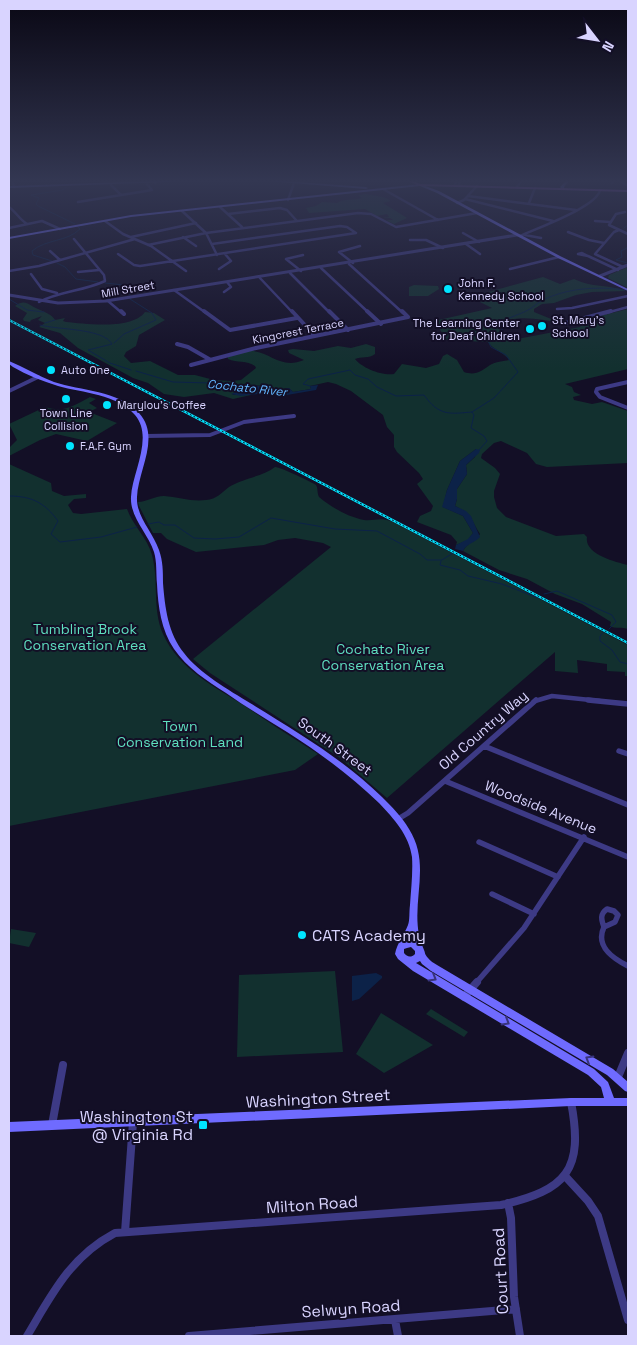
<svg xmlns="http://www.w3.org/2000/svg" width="637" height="1345" viewBox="0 0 637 1345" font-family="'Space Grotesk',sans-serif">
<rect width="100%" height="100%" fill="#130f26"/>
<path fill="#12302f" d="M366,194c10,2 18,2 25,7l-8,2 24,15 -13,6 -8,-4h7l-3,-2h-7l6,-1 -2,-3 -10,2 -12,-7 -56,4 -3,-5 10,-2 6,-4 15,1c7,-5 18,-2 25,-5l-4,-3z
M628,267v21l-20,-10 1,-3z
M543,277l17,7 14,-5c18,9 34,5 52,12l-34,1 -16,3 -22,8 -12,1 -8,5v3l27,11c-21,-4 -40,-8 -60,-1l2,4 -4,4 13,10 68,-13 1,-2 -5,-3 52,-13v60l-63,15 7,3 2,5 7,3 -8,2 1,3 18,4 10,-2 26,9v52l-81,4 -11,-3 -9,-11 -26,-12 -7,2 -12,11 -1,4 14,10 5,6 -6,17v6l3,11 9,9 50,19 28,-2 3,3c-3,17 28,25 41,28v64c-5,-2 -13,0 -18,-3l1,-4 -29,-18 -27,-10 -28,-15 -28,-9 -36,-19c4,-8 12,-9 17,-17 -10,-16 -8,-19 -25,-28l2,-7v-10l10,-15 -1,-9 9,-8 1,-8 -16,12 -13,29 -4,17 20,9 10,17 -5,7 -12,5 1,-3 -6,-7 -34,-13 3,-6 11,-5 2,-5 -16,-22 6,-5 -4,-6 -22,-21 -3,-5v-12l-7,-8 -4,-12 -32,-24 -15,-7 -8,-2 -18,4 1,3 -18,3 -4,-4 -17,3 -1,-4c-19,-3 -39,-2 -59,-6l-2,2 33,4 -7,1 2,3 -6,3 2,1h17l-18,4 -19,-6 -30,4 -20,-3 -16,-11 -15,-5 -55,-30 -18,-15 -21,-6 6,-4 -7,-3 4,-4 -11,4 -1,2 -6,-1 -1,-2 4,-6 -12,-7c11,-8 14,0 23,3 6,3 14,5 17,11l10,-2 -2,3 3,1c20,2 66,8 79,-10l9,1 11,7 -26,15 -3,11 -10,6 -2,4 7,7 19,-2 28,14h17l19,5 17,1 10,-1 15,-12 -1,-2c-8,-6 -18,-3 -27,-7v-2c7,-2 16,-6 23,-6 19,0 29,19 53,9l-15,-7 -1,-3 5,-1 21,2 24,-5 13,2 15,-4 9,3v7c-6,5 -14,2 -20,5 7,9 27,17 39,15l8,-10 24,4 13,-4 4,-8 4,-2 10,6 7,12c12,4 17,-1 26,-7 5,-3 14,-4 19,-5 -5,-8 -16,-10 -21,-18l-41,-2 -13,-19 58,-13 -22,-11z
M414,285l24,1 1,3 -11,7h-19v-9z
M90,397l6,2 -7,4 8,5 -8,4 28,11 -30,18 -31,-7 -16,6 -31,16v-8l8,-8 -8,-16 36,-17c20,6 28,-1 45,-10z
M9,464l42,19 1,8 12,5 22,-2v4l-12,1 -6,6 5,8 8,1 46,-5c6,17 20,28 25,46 7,26 0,55 11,79 16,36 54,54 85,74 23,16 47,31 70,46l-23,16 -286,56z
M275,467c3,-1 39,16 41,18 2,3 1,8 3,12 12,10 29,20 45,23 11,1 15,-3 27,1l237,124v31h-3v-4l-18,-1v-7l-30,-4 1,13 -23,-2v-19l-168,146 -47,-40 -130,-85 -17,-14 138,-112 -8,-4 -28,-5 -17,2 -14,5 -68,7 -29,-13 -6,-6h-8l-14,-27 -1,-4c9,0 16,-6 26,-6 14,1 28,6 42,4 11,-1 15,-7 23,-13 14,-9 33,-10 46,-20z
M11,929l25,4 -7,14 -20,-4z
M335,971l8,81 -106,5 2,-82z
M431,1009l37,23 -4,5 -38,-23z
M381,1013l52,32 -49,28 -28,-19z"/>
<path fill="#0c2248" d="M212,381c20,4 40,4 59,6l-1,2 2,2 17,-3 4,4 18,-3 -1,-3 8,-1 -2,5 -29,5 -19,-2 -27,3 -10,-2 7,-3 -4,-3 6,1 3,-2 -34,-4z
M476,449l4,1 -1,3 -13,12 1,9 -10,15v10l-2,7 11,5 5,5 9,21c-5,6 -13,6 -17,14l-8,-2 1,-4 12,-6 5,-6 -10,-17 -21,-9 5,-17 13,-29z
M376,973l6,3v2l-23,21 -7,2v-25z"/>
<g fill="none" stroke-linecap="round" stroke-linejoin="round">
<path stroke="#0c2248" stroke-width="1" d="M67,187l-4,3 -32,5 8,3 -3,6 2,2 37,18
M624,228l4,-3
M628,245l-1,3 -6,3 1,6 -6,3 12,3
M52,261l-19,-6 -1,-4c14,-12 35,-9 48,-22l-2,-2
M57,263l8,4 11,12 22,3
M105,283l19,2 6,5v5
M9,299l18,11 17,2
M45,323l10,-3
M40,325c18,5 63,3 72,19l-24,6 22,13 21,7
M114,343l10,-9 32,-14 -4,-7 -22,-14
M136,371l37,11 37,1
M310,386l-7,-2 5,-5 42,-9 5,5 13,4 9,8 19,9 28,-1c15,21 25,19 48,17l2,3 -3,13 13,8 3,5 -8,9
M472,412l22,-14 24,-26 -12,-17 -15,-8 -4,-8 15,-8 1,-9c8,-6 16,-7 25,-12 4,-2 8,-6 13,-9 25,-13 56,-15 84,-11
M9,496c23,0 36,7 49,25l-7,13 9,8 41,-5 36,-10
M148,524l11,-2 5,3h11l19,13 21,1 24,-2 32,-19 64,11 42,2 43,23 7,6h14
M442,560l11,-7
M441,561l-1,4 20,5 8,6 34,8 36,14
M544,594l13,-3 55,24 4,7 -7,7
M603,633l-3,3v5l12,9 8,12 8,2"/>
<path stroke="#3d3a85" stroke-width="2.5" d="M12,180l2,7
M154,180l1,3
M619,180l9,6
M612,183l2,-3
M111,185l10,10
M455,185l2,-5
M459,186l1,-6
M517,187l5,-7
M383,189l55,31
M468,196l108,14
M465,199l88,22
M288,200l6,-17
M78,202l74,-12 -5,-6
M457,203l7,-3 13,-14
M529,203l6,-15
M9,207c7,5 10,12 18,17
M220,207l22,20
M182,211l24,22 11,22
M625,212l-9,2 -7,11 19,9
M228,214l52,-6 7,2 9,10
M105,221l18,13 28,12 35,25
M595,221l15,1
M9,228l33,-7 18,8
M619,230l-5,2 -19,22 28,13
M568,232l21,8 15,3
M463,233l16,9
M525,235l16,3
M520,236c17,-8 77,-29 80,-46
M131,237l65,-14
M183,237l13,9
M410,240h16l17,8
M466,244l14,10
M148,245l58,-12 152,-20 13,1 25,13 81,-14
M50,251l10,9
M582,253l6,3 -10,-2z
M118,254l16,11 6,1 216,-33 -9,-6 -7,-1 -128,18
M588,256l30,14
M353,263l-14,-11 21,-6
M349,264l54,49
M321,268l48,45
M219,269l12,-8 -6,-7
M510,269l49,-12
M9,271l30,-5 96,-27
M301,271l-15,-12 17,-4
M78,272l21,-2
M290,273l40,40
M31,274l11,15 15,4
M259,277l34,36
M174,290l32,23
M224,292l7,-5 -4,-5
M108,301l14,12
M39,302c21,-11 45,-11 66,-21l-1,-6 -30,-36
M557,309l15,-1 56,-12
M606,313l22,-6"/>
<path stroke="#3d3a85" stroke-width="4" d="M121,311l3,3
M204,311l26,19 67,-12
M292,311l23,25
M329,311l19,19
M367,311l14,13
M562,324l49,-13
M177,344l11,3 21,12
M191,365l65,-17 152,-31 -6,-6
M628,382l-31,7 -1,3 4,5 28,11
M9,391l29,-14
M146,436l64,-1 34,-13 50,-6"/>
<path stroke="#3d3a85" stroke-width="4.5" d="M535,701l17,-5 48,5"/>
<path stroke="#3d3a85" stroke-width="5.5" d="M588,700l40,4
M484,746l144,59
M619,751l9,3
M445,781l183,76
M398,819l10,-6 128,-113
M479,842l79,35
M492,894l42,20
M607,909l7,2 4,4 -3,7 -11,5c-3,-8 -4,-13 3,-18z
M604,927c-9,19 8,31 24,39
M476,983l48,-55 60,-91"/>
<path stroke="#3d3a85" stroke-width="8" d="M464,997l13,-15
M618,1077l10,-24
M52,1125l11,-60
M565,1176l23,25 10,15 30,104
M508,1203l3,15 3,79 6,39
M125,1232l8,-110
M395,1320l3,16
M27,1336c25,-42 43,-79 88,-103l386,-28c66,-15 83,-35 70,-103
M189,1336l327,-27"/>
<path stroke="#3d3a85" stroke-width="3" d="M600,276l28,-11
M9,295l49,8 48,-2 411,-66"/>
<path fill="#6f6bff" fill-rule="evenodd" d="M181,180h38l-210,8v-2z
M253,180h18l95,7 2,1 -2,1z
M567,180h3l-6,7 1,3h-2l-3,-3z
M420,184l19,7 121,65 68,33v2l-70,-33 -121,-65 -17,-7 -289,31 -122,22v-2l122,-22z
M9,361c15,6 29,15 45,21 27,9 64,8 85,31 22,24 -1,57 -2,84 -1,20 16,35 22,53 4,11 4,22 4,33 2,25 5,50 21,70 16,21 45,37 66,50 47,29 93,56 132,94 10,10 20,20 27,32 22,35 3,69 10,106 1,5 3,10 5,15 2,5 0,3 4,8 2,3 6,5 9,7l176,104 15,13v10l-3,-1 -18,-16 -176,-104 -9,-7 -2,-3 -4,2 178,106 14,13 6,16h14v8h-57l-562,26v-10l562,-24h33l-3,-11 -13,-12 -175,-104 -15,-12 -3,-5c2,-11 9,-19 13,-29 2,-5 1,-13 2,-20 1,-16 3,-32 2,-48 -3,-22 -18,-38 -33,-54 -28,-27 -59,-50 -92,-71 -21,-13 -41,-25 -61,-39 -19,-12 -39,-25 -52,-44 -13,-19 -16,-43 -17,-65 -1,-11 0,-22 -3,-32 -6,-19 -24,-34 -23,-55 1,-24 23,-60 4,-82 -18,-21 -52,-22 -77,-29 -16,-5 -31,-11 -45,-19l-4,-3zM411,947l4,4v3c-4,4 -8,3 -11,-1v-4l3,-1z"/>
<path fill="#c25bff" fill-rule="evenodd" d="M405,180h6l9,4 208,6v2l-208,-6z"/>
<defs>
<path id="rail" d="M9,320l619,323"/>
</defs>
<use href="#rail" stroke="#00e5ff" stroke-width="2.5"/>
<use href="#rail" stroke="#130f26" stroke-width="1" stroke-dasharray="2" stroke-linecap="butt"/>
</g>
<defs><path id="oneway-chevron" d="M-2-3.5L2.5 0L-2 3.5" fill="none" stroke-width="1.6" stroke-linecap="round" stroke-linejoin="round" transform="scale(1.25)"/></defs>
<g stroke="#38347d">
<use href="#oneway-chevron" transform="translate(433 978) rotate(31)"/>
<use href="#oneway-chevron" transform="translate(506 1022) rotate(31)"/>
<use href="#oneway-chevron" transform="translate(589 1059) rotate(-149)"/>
</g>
<linearGradient id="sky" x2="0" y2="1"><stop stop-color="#0a0815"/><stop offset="0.49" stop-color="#333752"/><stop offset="1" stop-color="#333752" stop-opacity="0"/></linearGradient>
<rect width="637" height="369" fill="url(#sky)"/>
<g fill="#00e5ff" stroke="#130f26" stroke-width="2">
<circle cx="448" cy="289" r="5"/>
<circle cx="542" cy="326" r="5"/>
<circle cx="530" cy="329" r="5"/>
<circle cx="51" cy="370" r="5"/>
<circle cx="66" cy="399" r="5"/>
<circle cx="107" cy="405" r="5"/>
<circle cx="70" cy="446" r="5"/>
<circle cx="302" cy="935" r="5"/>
<rect x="198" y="1120" width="10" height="10" rx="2.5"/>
</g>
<g text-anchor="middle" stroke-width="4" stroke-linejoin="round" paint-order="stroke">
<g font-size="11" fill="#d9d4ff" stroke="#130f26" text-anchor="start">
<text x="458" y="287">John F.<tspan x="458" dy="13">Kennedy School</tspan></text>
<text x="552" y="324">St. Mary's<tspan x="552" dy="13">School</tspan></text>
<text x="520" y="327" text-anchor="end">The Learning Center<tspan x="520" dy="13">for Deaf Children</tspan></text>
<text x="61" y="374">Auto One</text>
<text x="117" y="409">Marylou's Coffee</text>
<text x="66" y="417" text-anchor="middle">Town Line<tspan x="66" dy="13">Collision</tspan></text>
<text x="80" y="450">F.A.F. Gym</text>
</g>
<g font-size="11" fill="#d9d4ff" stroke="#130f26">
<text transform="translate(128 289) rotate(-10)" y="4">Mill Street</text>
<text transform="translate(298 331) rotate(-11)" y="4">Kingcrest Terrace</text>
</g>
<g font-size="12" font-style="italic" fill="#62b6ff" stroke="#130f26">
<text transform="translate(247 388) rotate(6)" y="4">Cochato River</text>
</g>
<g font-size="14" fill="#5fe0c0" stroke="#130f26">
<text x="85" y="634">Tumbling Brook<tspan x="85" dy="16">Conservation Area</tspan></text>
<text x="383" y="654">Cochato River<tspan x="383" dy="16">Conservation Area</tspan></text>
<text x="180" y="731">Town<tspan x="180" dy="16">Conservation Land</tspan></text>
</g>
<g font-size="14" fill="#d9d4ff" stroke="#130f26">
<text transform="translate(483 730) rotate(-41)" y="5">Old Country Way</text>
<text transform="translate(335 746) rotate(36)" y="5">South Street</text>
<text transform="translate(541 807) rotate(22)" y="5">Woodside Avenue</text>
</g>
<g font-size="16" fill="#d9d4ff" stroke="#130f26" text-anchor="start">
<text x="312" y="941">CATS Academy</text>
<text x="193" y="1122" text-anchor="end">Washington St<tspan x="193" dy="18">@ Virginia Rd</tspan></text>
</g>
<g font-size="16" fill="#d9d4ff" stroke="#130f26">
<text transform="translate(318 1098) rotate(-3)" y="6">Washington Street</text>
<text transform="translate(312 1204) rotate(-4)" y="6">Milton Road</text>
<text transform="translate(500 1271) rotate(-93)" y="6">Court Road</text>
<text transform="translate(351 1308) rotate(-4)" y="6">Selwyn Road</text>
</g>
</g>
<rect width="637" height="1345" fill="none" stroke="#d9d4ff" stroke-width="20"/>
<g transform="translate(597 40) rotate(121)" stroke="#130f26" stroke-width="4" paint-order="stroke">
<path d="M0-4L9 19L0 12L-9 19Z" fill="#d9d4ff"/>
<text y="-8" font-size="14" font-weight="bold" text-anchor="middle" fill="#d9d4ff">N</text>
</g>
</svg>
